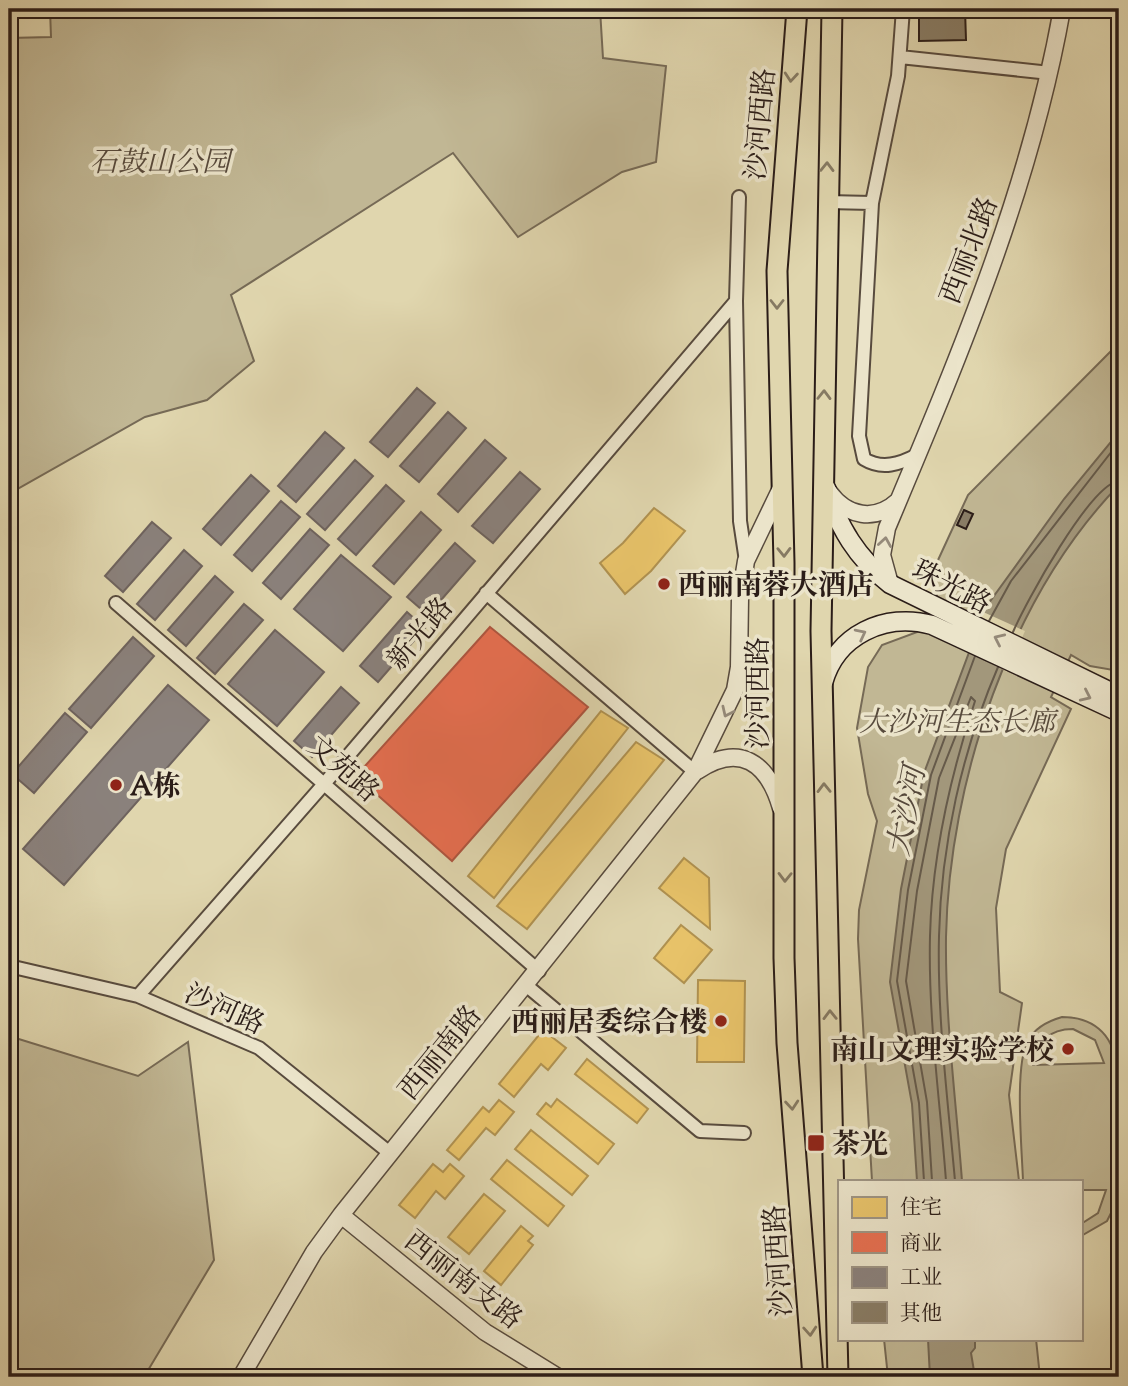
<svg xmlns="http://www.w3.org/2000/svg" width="1128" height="1386" viewBox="0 0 1128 1386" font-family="'Sorts Mill Goudy','Noto Serif SC',serif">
<rect width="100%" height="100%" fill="#e0d6ae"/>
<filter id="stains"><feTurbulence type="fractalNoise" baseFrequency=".00286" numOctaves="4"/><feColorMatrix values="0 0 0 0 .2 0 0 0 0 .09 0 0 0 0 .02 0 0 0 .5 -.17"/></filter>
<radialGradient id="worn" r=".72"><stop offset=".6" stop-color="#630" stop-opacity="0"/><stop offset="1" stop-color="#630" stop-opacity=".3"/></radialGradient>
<path fill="#c1b794" stroke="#766a56" stroke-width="2" fill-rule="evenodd" d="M50,9h550l3,49 63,8 -10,96 -34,10 -104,65 -65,-84 -222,142 23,66 -47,39 -62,17 -133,75 -3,-6v-448l42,-1z
M1119,343v320l-6,7 -23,-4 -19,-11 -20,42 20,12 -65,140 -10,59 4,84 22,11 -13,92 10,86h-147l-14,-242 1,-29 18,-89 -9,-27 -11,-66 11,-61 14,-22 46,-17 10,-37 -11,-7 41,-89z
M1062,1017c30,0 50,16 54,46l1,138 -10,20 -26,15v-12l17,-11 8,-23h-25v-9h-58c-1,-31 -9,-117 5,-140 7,-14 20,-20 34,-24zM1073,1029l22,11 9,23 -71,2c2,-23 17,-36 40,-36z
M9,1036l129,40 50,-34 26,218 -70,117h-135z
M884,1339h152l4,38h-152z"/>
<path fill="#a2977b" stroke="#726653" stroke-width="2" d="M1119,432v53c-109,113 -170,296 -173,452 -1,81 10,163 16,244h-45l-5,-77 -22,-122 11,-93 23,-116 62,-166 78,-108z
M928,1339h47v9l-4,5 4,24h-45z"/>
<path fill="#e0d6ae" d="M981,611l44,20 -18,41 -41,-23z"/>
<path fill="#e9c46a" stroke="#b09251" stroke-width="2" d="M654,508l31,23 -34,40 -26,23 -25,-31 23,-20z
M601,711l27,17 -134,170 -26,-22z
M636,742l28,18 -137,169 -30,-23z
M684,858l25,20 1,51 -51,-41z
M681,925l31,25 -28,33 -30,-25z
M698,980l47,1 -1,81h-47z
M543,1030l23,18 -18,22 -7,-6 -27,33 -15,-13z
M587,1059l61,50 -11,14 -62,-49z
M557,1099l57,45 -16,20 -61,-50 9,-11 5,4z
M499,1100l15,12 -19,23 -9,-7 -27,32 -12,-10 36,-43 6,5z
M531,1130l57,46 -16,19 -57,-46z
M507,1160l57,46 -16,20 -57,-47z
M433,1164l10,8 7,-8 14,12 -19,23 -9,-8 -21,27 -16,-13z
M484,1194l21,17 -36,43 -21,-17z
M521,1226l12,10 -5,5 5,4 -32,40 -17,-14z"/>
<path fill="#e76f51" stroke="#af5640" stroke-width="2" d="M490,627l98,80 -136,154 -96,-85z"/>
<path fill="#8a817c" stroke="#6e635e" stroke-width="2" d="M417,388l18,15 -47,54 -18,-15z
M448,412l18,16 -47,54 -19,-16z
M325,432l19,16 -48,54 -18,-16z
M485,440l21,18 -48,54 -20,-18z
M355,460l18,16 -48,54 -18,-16z
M520,472l20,17 -47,54 -21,-17z
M251,475l18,16 -48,54 -18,-16z
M386,485l18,16 -48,54 -18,-16z
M281,501l19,16 -48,54 -18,-16z
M421,512l20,18 -47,54 -21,-18z
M152,522l19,16 -48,54 -18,-16z
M310,529l19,16 -48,54 -18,-16z
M455,543l20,18 -47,54 -21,-18z
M184,550l18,16 -47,54 -18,-16z
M341,555l50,42 -48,54 -49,-42z
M215,576l18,16 -47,54 -18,-16z
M244,604l19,16 -48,54 -18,-16z
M407,612l18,16 -47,54 -18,-16z
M275,630l49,42 -47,54 -49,-42z
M133,637l21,19 -63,72 -22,-19z
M168,685l41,35 -145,165 -41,-36z
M341,687l18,16 -47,54 -18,-16z
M65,713l22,19 -53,61 -22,-19z"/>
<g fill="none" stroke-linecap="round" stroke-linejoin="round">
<path stroke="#665a4a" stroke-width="2" d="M989,621l22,-40 108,-139
M1013,632c12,-28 77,-148 106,-151
M924,1181l-5,-78 -22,-122 11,-91 23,-115 44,-119
M932,1181l-5,-79 -21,-121 11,-90 22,-113 32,-81 4,4c-25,76 -43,155 -45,235 -2,82 10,164 16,245
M955,1181c-7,-80 -18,-164 -16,-245 2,-91 23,-185 59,-269"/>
</g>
<path fill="#897d66" stroke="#2b1d18" stroke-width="2" d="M919,9h46l1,31 -47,1z
M964,510l9,4 -7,15 -9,-4z"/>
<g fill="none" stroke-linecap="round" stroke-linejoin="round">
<defs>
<path id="minor" d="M903,9l-5,67 -26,127 -13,233 5,23c18,11 36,5 53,-4
M900,57l150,16
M739,197l-3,104 4,220 6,40
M827,202l45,1
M486,593l209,179
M116,603l423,368
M9,966l129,30 121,52 132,106
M527,986l173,145 44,2
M138,996l186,-212 412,-483"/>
<path id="tertiary" d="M829,492c18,25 46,30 69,9
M890,584l-8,-29 5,-27c71,-169 143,-338 175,-519
M697,771c43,-29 71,-8 84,37
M341,1215l144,117 73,45
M241,1377l73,-125 27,-37 354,-443 40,-82 4,-23 1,-69 6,-37 36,-75"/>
<path id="secondary" d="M826,488c13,40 31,70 64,96l229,112
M823,683c13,-48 62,-71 109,-58l187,87"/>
<path id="primary" d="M797,9l-20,262 7,292v395l3,85 26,334
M832,9l-11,622 17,746"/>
</defs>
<use href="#minor" stroke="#584b3e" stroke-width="16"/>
<use href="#tertiary" stroke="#584b3e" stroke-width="19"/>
<use href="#secondary" stroke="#2b1d18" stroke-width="21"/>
<use href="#primary" stroke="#2b1d18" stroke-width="23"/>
<use href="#minor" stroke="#ebe4ca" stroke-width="12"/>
<use href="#tertiary" stroke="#ebe4ca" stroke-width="16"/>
<use href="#secondary" stroke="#ebe4ca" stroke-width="18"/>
<use href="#primary" stroke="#e0d6ae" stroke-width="19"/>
</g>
<defs><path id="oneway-chevron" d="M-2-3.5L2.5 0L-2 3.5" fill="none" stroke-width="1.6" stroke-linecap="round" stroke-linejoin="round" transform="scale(1.75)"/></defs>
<g stroke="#867a63">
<use href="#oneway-chevron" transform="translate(791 77) rotate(95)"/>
<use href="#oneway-chevron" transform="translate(827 167) rotate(-89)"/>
<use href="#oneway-chevron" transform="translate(777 304) rotate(90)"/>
<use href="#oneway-chevron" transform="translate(824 395) rotate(-89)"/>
<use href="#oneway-chevron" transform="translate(784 552) rotate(89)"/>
<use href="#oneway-chevron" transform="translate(824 788) rotate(-91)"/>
<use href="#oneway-chevron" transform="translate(785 877) rotate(91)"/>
<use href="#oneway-chevron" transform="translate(830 1015) rotate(-91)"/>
<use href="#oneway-chevron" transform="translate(792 1105) rotate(85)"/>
<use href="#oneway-chevron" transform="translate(810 1331) rotate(86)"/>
</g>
<g stroke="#958a7a">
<use href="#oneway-chevron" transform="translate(885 542) rotate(-81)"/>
<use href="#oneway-chevron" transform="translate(861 634) rotate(-27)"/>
<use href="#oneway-chevron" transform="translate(999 639) rotate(-155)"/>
<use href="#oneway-chevron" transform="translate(1086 696) rotate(25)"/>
<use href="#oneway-chevron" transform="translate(727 712) rotate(115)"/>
</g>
<g fill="#8f2418" stroke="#ebe4ca" stroke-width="2.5">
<circle cx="664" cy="584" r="7"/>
<circle cx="116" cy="785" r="7"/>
<circle cx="721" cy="1021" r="7"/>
<circle cx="1068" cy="1049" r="7"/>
<rect x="807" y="1134" width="18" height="18" rx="3.5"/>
</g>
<g text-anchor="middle" stroke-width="7" stroke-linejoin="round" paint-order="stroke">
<g font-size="28" fill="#2b1d18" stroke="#ebe4ca">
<text transform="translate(759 124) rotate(-85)" y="10">沙河西路</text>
<text transform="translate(968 250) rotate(-69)" y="10">西丽北路</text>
<text transform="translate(952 586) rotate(27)" y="10">珠光路</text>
<text transform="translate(419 633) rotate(-50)" y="10">新光路</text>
<text transform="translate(757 693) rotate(-90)" y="10">沙河西路</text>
<text transform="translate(344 768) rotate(41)" y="10">文苑路</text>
<text transform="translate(225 1008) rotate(24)" y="10">沙河路</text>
<text transform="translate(439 1052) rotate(-51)" y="10">西丽南路</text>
<text transform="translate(777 1261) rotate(-94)" y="10">沙河西路</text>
<text transform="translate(464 1279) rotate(38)" y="10">西丽南支路</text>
</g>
<g font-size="28" font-style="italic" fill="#584b3d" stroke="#ebe4ca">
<text x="160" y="171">石鼓山公园</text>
<text x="957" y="731">大沙河生态长廊</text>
</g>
<g font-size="28" font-weight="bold" fill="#2b1d18" stroke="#ebe4ca" text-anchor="start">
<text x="678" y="594">西丽南蓉大酒店</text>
<text x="130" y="795">A栋</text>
<text x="707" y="1031" text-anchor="end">西丽居委综合楼</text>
<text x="1054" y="1059" text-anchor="end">南山文理实验学校</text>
<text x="832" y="1153">茶光</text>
</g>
<g font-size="30" font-style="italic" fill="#55483b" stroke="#ebe4ca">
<text transform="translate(906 811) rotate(-79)" y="10">大沙河</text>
</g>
</g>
<rect width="1128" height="1386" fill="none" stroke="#e0d6ae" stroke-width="35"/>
<rect x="10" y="10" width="1107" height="1365" fill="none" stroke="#2b1d18" stroke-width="3.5"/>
<rect x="18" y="18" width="1093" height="1351" fill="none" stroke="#2b1d18" stroke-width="2"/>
<rect x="838" y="1180" width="245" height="161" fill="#ebe4ca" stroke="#9e9483" stroke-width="2"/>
<rect x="852" y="1197" width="35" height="21" fill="#e9c46a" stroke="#9e9483" stroke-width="2"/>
<text x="900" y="1214" font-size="21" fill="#2b1d18">住宅</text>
<rect x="852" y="1232" width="35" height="21" fill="#e76f51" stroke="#9e9483" stroke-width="2"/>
<text x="900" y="1250" font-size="21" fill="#2b1d18">商业</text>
<rect x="852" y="1267" width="35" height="21" fill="#8a817c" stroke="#9e9483" stroke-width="2"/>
<text x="900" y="1284" font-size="21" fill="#2b1d18">工业</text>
<rect x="852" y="1302" width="35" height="21" fill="#897d66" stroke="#9e9483" stroke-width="2"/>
<text x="900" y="1320" font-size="21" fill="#2b1d18">其他</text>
<rect width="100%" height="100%" filter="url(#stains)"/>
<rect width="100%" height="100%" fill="url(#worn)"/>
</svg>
